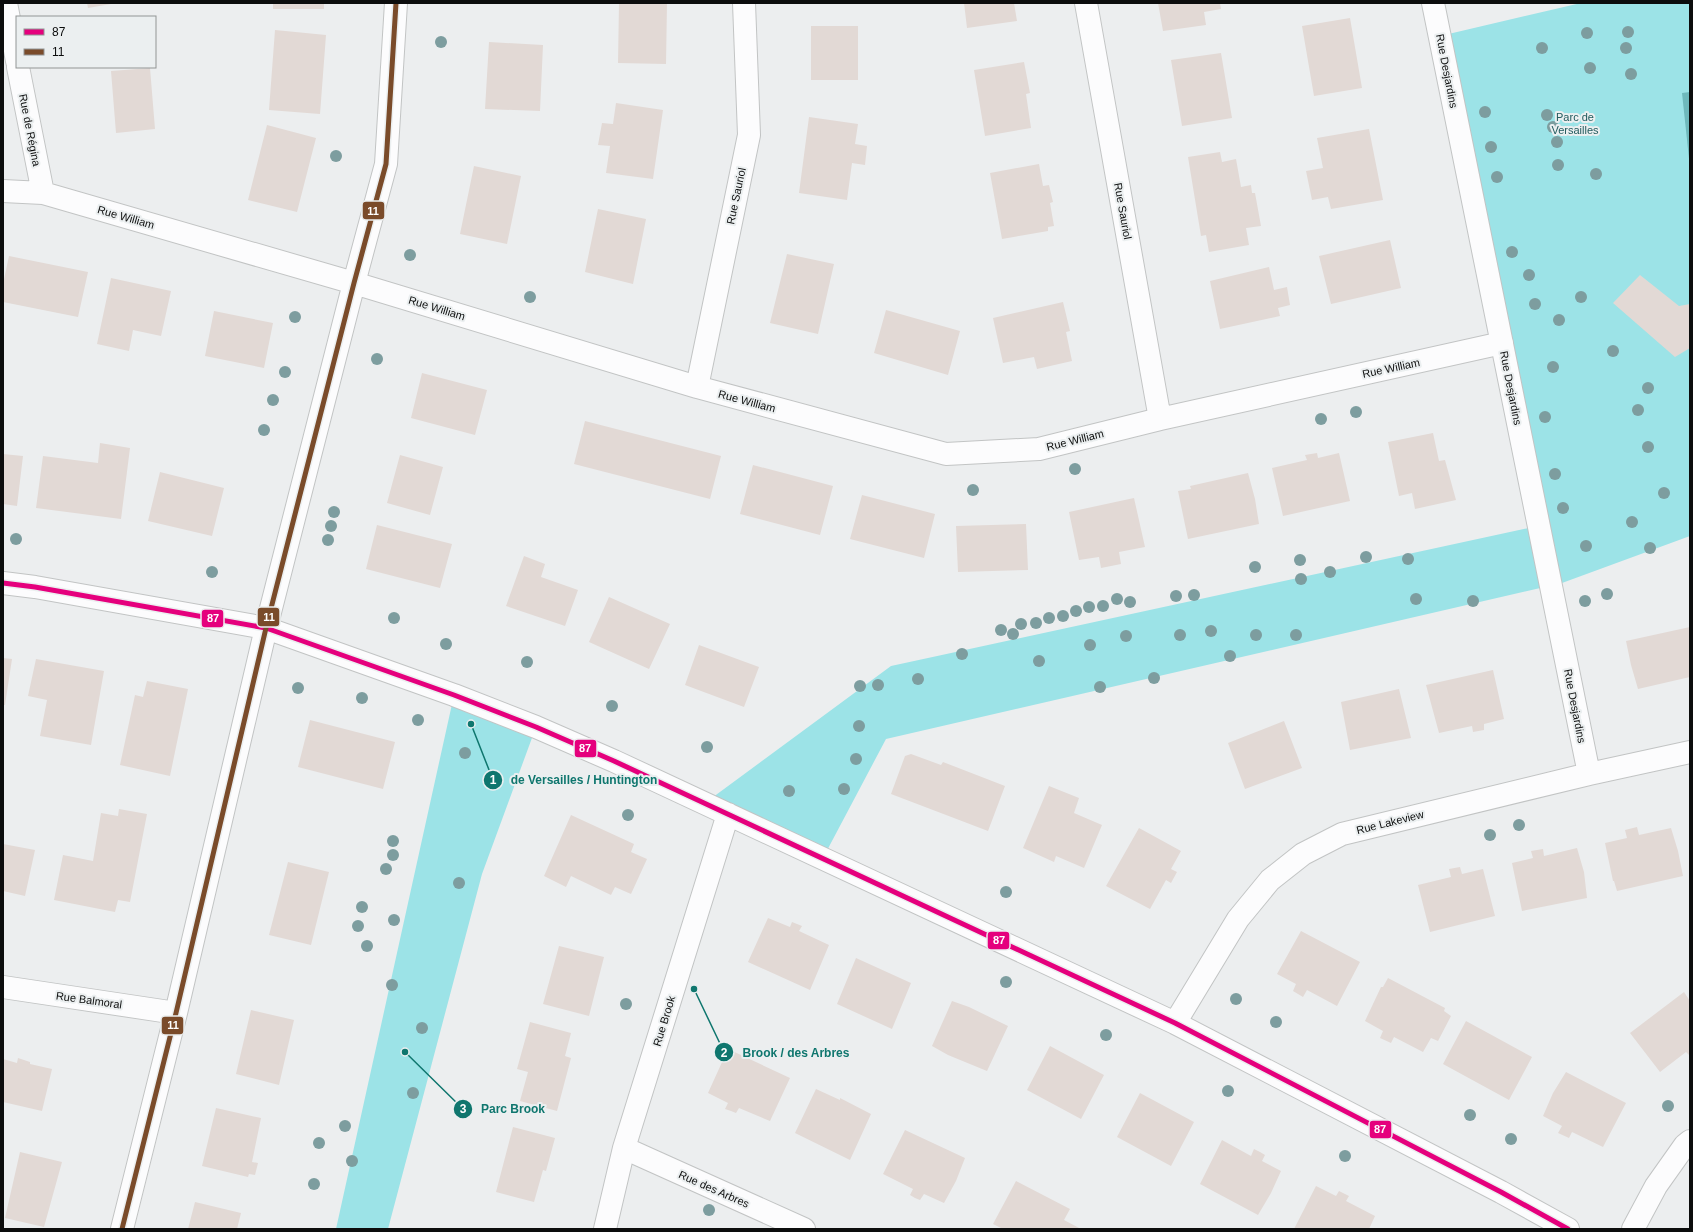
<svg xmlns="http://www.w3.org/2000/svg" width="1693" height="1232" viewBox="0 0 1693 1232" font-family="Helvetica,sans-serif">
<rect width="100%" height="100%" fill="#eceeef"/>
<path fill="#9ce3e7" d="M1581,3h109v533l-128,47 -676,156 -63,119 -118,-55 186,-137 647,-140 -98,-490z
M454,695l82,32 -54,147 -94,355h-52z"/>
<path fill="#6fb9bc" d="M1690,92v76l-8,-75z"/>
<path fill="#e2d9d5" d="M87,3h24v1l-23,4z
M273,3h51v6h-51z
M619,3h48l-1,61 -48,-1z
M964,3h50l3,18 -50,7z
M1158,3h62l1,6 -17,3 2,13 -43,6z
M1350,18l12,70 -48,8 -12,-70z
M811,26h47v54h-47z
M275,30l51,5 -6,79 -51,-4z
M489,42l54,3 -3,66 -55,-2z
M1221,53l11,65 -50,8 -11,-66z
M1024,62l6,31 -4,1 5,34 -46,8 -11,-66z
M150,68l5,61 -39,4 -5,-62z
M616,103l47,7 -10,69 -47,-6 4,-27 -12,-1 4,-22 11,1z
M809,117l49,7 -3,20 12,2 -2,19 -13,-2 -5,37 -48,-7z
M267,125l49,13 -19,74 -49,-12z
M1369,129l14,71 -52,9 -3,-12 -16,3 -6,-29 17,-3 -6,-30z
M1220,152l2,10 14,-3 5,28 10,-2 1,8h3l6,33 -15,2 3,17 -40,7 -3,-17 -5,1 -13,-79z
M1039,164l4,22 6,-1 4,17 -3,1 4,23 -6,1v4l-46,8 -12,-66z
M474,166l47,10 -14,68 -47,-10z
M598,209l48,10 -13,65 -48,-12z
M1390,240l11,48 -70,16 -12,-48z
M787,254l47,10 -16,70 -48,-11z
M9,256l79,16 -10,45 -75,-15v-18z
M1269,267l5,23 13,-3 3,18 -12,3 2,8 -60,13 -10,-48z
M1640,275l39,31 11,-2v44l-15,9 -62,-54z
M111,278l60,13 -10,45 -28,-6 -4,21 -32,-7z
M1063,302l7,29 -4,1 6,29 -35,8 -3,-12 -31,6 -10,-45z
M886,310l74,21 -12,44 -74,-22z
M214,311l59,12 -9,45 -59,-12z
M422,373l65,17 -12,45 -64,-17z
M585,421l136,35 -11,43 -136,-35z
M1433,433l6,28 6,-1 11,40 -41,9 -3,-16 -13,3 -11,-54z
M100,443l30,5 -9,71 -85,-11 7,-52 55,7z
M1317,453l1,5 21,-5 11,48 -67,15 -11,-48 35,-8 -2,-5z
M3,454l20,2 -6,50 -14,-2z
M400,455l43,12 -13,48 -43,-12z
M753,465l80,21 -13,49 -80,-21z
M160,472l64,16 -12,48 -64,-15z
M1248,473l7,26 4,25 -71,15 -10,-48 13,-2 -1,-3z
M862,495l73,19 -11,44 -74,-19z
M1134,498l11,49 -26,5 2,12 -20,4 -2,-11 -20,3 -10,-48z
M1026,524l2,46 -70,2 -2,-46z
M377,525l75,19 -12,44 -74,-19z
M524,556l21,8 -4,13 37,13 -13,36 -59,-20z
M609,597l61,27 -21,45 -60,-27z
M1690,627v50l-52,12 -7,-24 -5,-24z
M699,645l60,22 -15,40 -59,-22z
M3,658l9,1 -7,46h-2z
M36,659l68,12 -13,74 -51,-9 7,-36 -19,-4z
M1493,670l11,49 -20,5v6l-11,2 -1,-6 -33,7 -13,-48z
M147,681l41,8 -18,87 -50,-11 15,-70 8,2z
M1399,689l12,49 -61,12 -9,-48z
M310,720l85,22 -12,47 -85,-22z
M1284,721l18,47 -57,21 -17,-46z
M911,754l30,11 2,-3 62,24 -17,45 -97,-37 14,-38z
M1049,786l30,12 -5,15 28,12 -18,43 -28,-12 -2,6 -31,-14z
M119,809l28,5 -17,88 -12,-2 -3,12 -61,-12 9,-45 30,6 8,-48 17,3z
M571,815l63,29 -3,8 16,7 -16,35 -16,-7 -4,8 -40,-19 -5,11 -22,-11z
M1637,827l2,8 32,-7 7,23 5,25 -66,15 -3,-10h-1l-8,-38 22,-5 -2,-8z
M1139,828l42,23 -10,18 6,3 -6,11 -5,-3 -16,29 -44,-23z
M3,844l32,6 -10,46 -22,-5z
M1577,848l7,24 3,26 -65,13 -10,-48 21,-5 -2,-7 12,-2 1,7z
M288,862l41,10 -18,73 -42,-10z
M1460,867l2,7 21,-5 12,47 -65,16 -12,-47 33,-8 -2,-8z
M768,918l22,9 2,-5 10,4 -3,5 30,14 -19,45 -62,-28z
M1301,931l59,31 -23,44 -30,-16 -4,7 -10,-6 3,-7 -19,-10z
M559,946l45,11 -15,59 -46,-12z
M856,958l55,25 -19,46 -55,-25z
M1388,978l57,30 -1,3 7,5 -13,25 -7,-3 -8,14 -29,-15 -3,6 -11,-5 3,-7 -18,-10 16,-34h2z
M1684,992l6,9v55l-4,-4 -26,20 -30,-39z
M952,1001l17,6 39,19 -21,45 -39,-16 -16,-9z
M251,1010l43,10 -15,65 -43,-11z
M1466,1021l66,36 -23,43 -66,-36z
M530,1022l41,11 -6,23 6,2 -14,53 -37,-10 8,-29 -11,-3z
M1050,1046l54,29 -23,44 -54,-29z
M728,1049l62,29 -20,43 -31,-13 -3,5 -5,-2 -6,-2 3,-6 -20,-10z
M18,1058l12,4v2l22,5 -10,42 -39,-9v-43l14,4z
M1566,1072l60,31 -23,44 -31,-15 -3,6 -11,-5 4,-7 -19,-10 10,-23z
M816,1089l24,11v-2l31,16 -21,46 -55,-27z
M1140,1093l54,29 -23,44 -54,-29z
M216,1108l45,10 -9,44 6,1 -3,12 -6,-1 -1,3 -46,-11z
M513,1127l42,11 -9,33 -3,-1 -9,32 -38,-10z
M905,1130l60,28 -9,23 -12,22 -20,-9 -4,6 -5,-2 -5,-3 3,-6 -30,-15z
M1222,1140l29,16 3,-7 6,3 5,3 -3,6 19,10 -10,22 -13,22 -58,-31z
M20,1152l42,10 -18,65 -39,-9z
M1016,1181l54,28 -6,11 17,9h-78l-10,-5z
M1316,1186l20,10 3,-5 10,5 -3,5 29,15 -6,13h-75z
M195,1202l46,11 -4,16h-49z"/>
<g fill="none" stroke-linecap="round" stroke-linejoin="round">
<defs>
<path id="minor" d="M6,3l11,58
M1086,3l74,416
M1433,3l156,771
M18,67l25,126
M3,191l40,2 311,90 343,104 249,67 93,-5 121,-30 342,-76
M697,387l52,-252 -5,-132
M3,583l32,4 231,41 188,67 82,32 78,34 561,262 326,169 67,37
M3,987l173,26
M1175,1023l63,-104 32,-39 33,-26 39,-20 247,-60 101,-22
M624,1148l180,81
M122,1229l54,-216 90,-385 88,-345 32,-119 10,-161
M605,1229l19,-81 104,-334
M1633,1229l23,-43 29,-41 5,-4"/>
</defs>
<use href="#minor" stroke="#c2c4c4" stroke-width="24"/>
<use href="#minor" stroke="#fcfcfd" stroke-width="22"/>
<defs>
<path id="bus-1" d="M3,583l32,4 231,41 188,67 82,32 78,34 561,262 326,169 67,37"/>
<path id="bus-2" d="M122,1229l54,-216 90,-385 88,-345 32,-119 10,-161"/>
</defs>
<use href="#bus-1" stroke="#ebeff0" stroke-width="8"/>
<use href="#bus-2" stroke="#ebeff0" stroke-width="8"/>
<use href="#bus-1" stroke="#e5007d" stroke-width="5"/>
<use href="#bus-2" stroke="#7a4b2a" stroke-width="5"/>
</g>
<g fill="#7d9d9f">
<circle cx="1628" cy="32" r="6"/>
<circle cx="1587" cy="33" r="6"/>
<circle cx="441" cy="42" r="6"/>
<circle cx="1542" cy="48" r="6"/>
<circle cx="1626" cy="48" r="6"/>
<circle cx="1590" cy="68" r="6"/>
<circle cx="1631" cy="74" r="6"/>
<circle cx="1485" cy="112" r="6"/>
<circle cx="1547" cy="115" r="6"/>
<circle cx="1553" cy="127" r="6"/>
<circle cx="1557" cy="142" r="6"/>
<circle cx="1491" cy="147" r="6"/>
<circle cx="336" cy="156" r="6"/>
<circle cx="1558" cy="165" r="6"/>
<circle cx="1596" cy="174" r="6"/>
<circle cx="1497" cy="177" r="6"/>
<circle cx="1512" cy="252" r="6"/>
<circle cx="410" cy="255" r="6"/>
<circle cx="1529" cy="275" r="6"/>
<circle cx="530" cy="297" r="6"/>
<circle cx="1581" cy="297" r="6"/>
<circle cx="1535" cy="304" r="6"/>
<circle cx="295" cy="317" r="6"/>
<circle cx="1559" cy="320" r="6"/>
<circle cx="1613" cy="351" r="6"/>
<circle cx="377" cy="359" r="6"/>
<circle cx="1553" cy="367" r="6"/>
<circle cx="285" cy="372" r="6"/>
<circle cx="1648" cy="388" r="6"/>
<circle cx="273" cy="400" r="6"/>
<circle cx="1638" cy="410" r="6"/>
<circle cx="1356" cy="412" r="6"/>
<circle cx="1545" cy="417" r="6"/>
<circle cx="1321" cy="419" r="6"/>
<circle cx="264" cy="430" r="6"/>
<circle cx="1648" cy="447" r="6"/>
<circle cx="1075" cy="469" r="6"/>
<circle cx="1555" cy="474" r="6"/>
<circle cx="973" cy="490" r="6"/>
<circle cx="1664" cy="493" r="6"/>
<circle cx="1563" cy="508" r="6"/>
<circle cx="334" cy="512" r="6"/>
<circle cx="1632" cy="522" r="6"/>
<circle cx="331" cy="526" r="6"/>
<circle cx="16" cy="539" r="6"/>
<circle cx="328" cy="540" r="6"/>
<circle cx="1586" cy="546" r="6"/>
<circle cx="1650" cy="548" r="6"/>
<circle cx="1366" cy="557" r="6"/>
<circle cx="1408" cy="559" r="6"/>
<circle cx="1300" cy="560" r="6"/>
<circle cx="1255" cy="567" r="6"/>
<circle cx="212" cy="572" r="6"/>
<circle cx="1330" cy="572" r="6"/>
<circle cx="1301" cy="579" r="6"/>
<circle cx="1607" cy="594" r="6"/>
<circle cx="1194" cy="595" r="6"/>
<circle cx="1176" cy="596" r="6"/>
<circle cx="1117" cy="599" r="6"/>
<circle cx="1416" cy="599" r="6"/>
<circle cx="1473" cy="601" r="6"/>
<circle cx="1585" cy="601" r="6"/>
<circle cx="1130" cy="602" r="6"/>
<circle cx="1103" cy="606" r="6"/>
<circle cx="1089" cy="607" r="6"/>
<circle cx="1076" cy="611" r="6"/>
<circle cx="1063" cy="616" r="6"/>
<circle cx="394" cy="618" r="6"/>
<circle cx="1049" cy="618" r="6"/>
<circle cx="1036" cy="623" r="6"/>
<circle cx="1021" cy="624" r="6"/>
<circle cx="1001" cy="630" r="6"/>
<circle cx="1211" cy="631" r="6"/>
<circle cx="1013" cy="634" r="6"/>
<circle cx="1180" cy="635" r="6"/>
<circle cx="1256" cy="635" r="6"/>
<circle cx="1296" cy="635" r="6"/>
<circle cx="1126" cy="636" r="6"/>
<circle cx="446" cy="644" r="6"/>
<circle cx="1090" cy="645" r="6"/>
<circle cx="962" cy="654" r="6"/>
<circle cx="1230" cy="656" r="6"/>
<circle cx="1039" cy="661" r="6"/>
<circle cx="527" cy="662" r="6"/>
<circle cx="1154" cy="678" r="6"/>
<circle cx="918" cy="679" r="6"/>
<circle cx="878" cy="685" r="6"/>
<circle cx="860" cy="686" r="6"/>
<circle cx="1100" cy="687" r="6"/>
<circle cx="298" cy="688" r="6"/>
<circle cx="362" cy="698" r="6"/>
<circle cx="612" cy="706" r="6"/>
<circle cx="418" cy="720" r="6"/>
<circle cx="859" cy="726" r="6"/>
<circle cx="707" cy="747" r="6"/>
<circle cx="465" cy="753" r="6"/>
<circle cx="856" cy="759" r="6"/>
<circle cx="844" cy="789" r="6"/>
<circle cx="789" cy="791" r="6"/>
<circle cx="628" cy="815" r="6"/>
<circle cx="1519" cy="825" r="6"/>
<circle cx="1490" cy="835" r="6"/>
<circle cx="393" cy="841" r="6"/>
<circle cx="393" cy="855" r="6"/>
<circle cx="386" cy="869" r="6"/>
<circle cx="459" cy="883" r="6"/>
<circle cx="1006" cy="892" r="6"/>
<circle cx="362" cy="907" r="6"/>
<circle cx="394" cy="920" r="6"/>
<circle cx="358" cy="926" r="6"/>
<circle cx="367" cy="946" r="6"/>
<circle cx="1006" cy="982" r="6"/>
<circle cx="392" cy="985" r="6"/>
<circle cx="1236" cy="999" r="6"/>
<circle cx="626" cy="1004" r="6"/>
<circle cx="1276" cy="1022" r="6"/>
<circle cx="422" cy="1028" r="6"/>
<circle cx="1106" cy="1035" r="6"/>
<circle cx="1228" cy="1091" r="6"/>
<circle cx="413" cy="1093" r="6"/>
<circle cx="1668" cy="1106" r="6"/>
<circle cx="1470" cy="1115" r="6"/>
<circle cx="345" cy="1126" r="6"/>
<circle cx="1511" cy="1139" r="6"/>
<circle cx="319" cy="1143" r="6"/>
<circle cx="1345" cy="1156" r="6"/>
<circle cx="352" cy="1161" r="6"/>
<circle cx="314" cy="1184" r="6"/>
<circle cx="709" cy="1210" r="6"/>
</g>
<g text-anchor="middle" stroke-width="4" stroke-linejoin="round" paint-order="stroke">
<g font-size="11" fill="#0c0d0d" stroke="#ebeff0">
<text transform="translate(1447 71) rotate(79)" y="4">Rue Desjardins</text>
<text transform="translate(30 130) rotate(79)" y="4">Rue de Régina</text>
<text transform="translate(736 196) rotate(-78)" y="4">Rue Sauriol</text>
<text transform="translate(1123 211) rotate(80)" y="4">Rue Sauriol</text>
<text transform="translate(126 217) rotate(16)" y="4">Rue William</text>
<text transform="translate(437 308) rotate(17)" y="4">Rue William</text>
<text transform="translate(1391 368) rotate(-12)" y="4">Rue William</text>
<text transform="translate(1511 388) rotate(79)" y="4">Rue Desjardins</text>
<text transform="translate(747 401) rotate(15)" y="4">Rue William</text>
<text transform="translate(1075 440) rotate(-14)" y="4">Rue William</text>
<text transform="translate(1575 706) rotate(79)" y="4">Rue Desjardins</text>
<text transform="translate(1390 822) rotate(-14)" y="4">Rue Lakeview</text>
<text transform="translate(89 1000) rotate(8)" y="4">Rue Balmoral</text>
<text transform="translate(664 1021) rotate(-73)" y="4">Rue Brook</text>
<text transform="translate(714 1189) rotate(24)" y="4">Rue des Arbres</text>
</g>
<g font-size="11" fill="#225b5e" stroke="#ebeff0">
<text x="1575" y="121">Parc de<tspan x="1575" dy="13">Versailles</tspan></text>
</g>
</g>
<path fill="none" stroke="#0f766e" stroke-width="1.5" d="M471 724L493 780M694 989L724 1052M405 1052L463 1109"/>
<g fill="#0f766e" stroke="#ebeff0" stroke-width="1.5">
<circle cx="471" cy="724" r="4"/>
<circle cx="694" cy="989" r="4"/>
<circle cx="405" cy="1052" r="4"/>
<circle cx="493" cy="780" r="10"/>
<circle cx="724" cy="1052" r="10"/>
<circle cx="463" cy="1109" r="10"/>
</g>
<g font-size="12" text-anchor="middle" font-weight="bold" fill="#fff">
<text x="493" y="784">1</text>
<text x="724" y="1057">2</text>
<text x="463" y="1113">3</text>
</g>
<g font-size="12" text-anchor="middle" font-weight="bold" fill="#0f766e" stroke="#ebeff0" stroke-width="4" stroke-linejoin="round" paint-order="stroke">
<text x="584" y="784">de Versailles / Huntington</text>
<text x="796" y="1057">Brook / des Arbres</text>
<text x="513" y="1113">Parc Brook</text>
</g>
<g stroke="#ebeff0" stroke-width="1.5">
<rect x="362" y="201" width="23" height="19" rx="4" fill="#7a4b2a"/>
<rect x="257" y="607" width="23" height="20" rx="4" fill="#7a4b2a"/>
<rect x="201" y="609" width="23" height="19" rx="4" fill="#e5007d"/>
<rect x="574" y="739" width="23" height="19" rx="4" fill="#e5007d"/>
<rect x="987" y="931" width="23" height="19" rx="4" fill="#e5007d"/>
<rect x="161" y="1016" width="23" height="19" rx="4" fill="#7a4b2a"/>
<rect x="1369" y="1120" width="23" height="19" rx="4" fill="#e5007d"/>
</g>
<g font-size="11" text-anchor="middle" font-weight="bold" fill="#fff">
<text x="373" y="215">11</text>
<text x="269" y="621">11</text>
<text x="213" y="622">87</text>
<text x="585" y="752">87</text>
<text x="999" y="944">87</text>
<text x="173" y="1029">11</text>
<text x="1380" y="1133">87</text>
</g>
<rect width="1693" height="1232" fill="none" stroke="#0c0d0d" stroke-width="8"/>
<rect x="16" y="16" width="140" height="52" fill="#ebeff0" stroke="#929595"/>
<rect x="24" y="29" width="20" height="6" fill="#e5007d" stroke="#929595"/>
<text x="52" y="36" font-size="12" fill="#0c0d0d">87</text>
<rect x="24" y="49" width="20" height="6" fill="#7a4b2a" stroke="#929595"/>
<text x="52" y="56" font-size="12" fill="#0c0d0d">11</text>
</svg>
